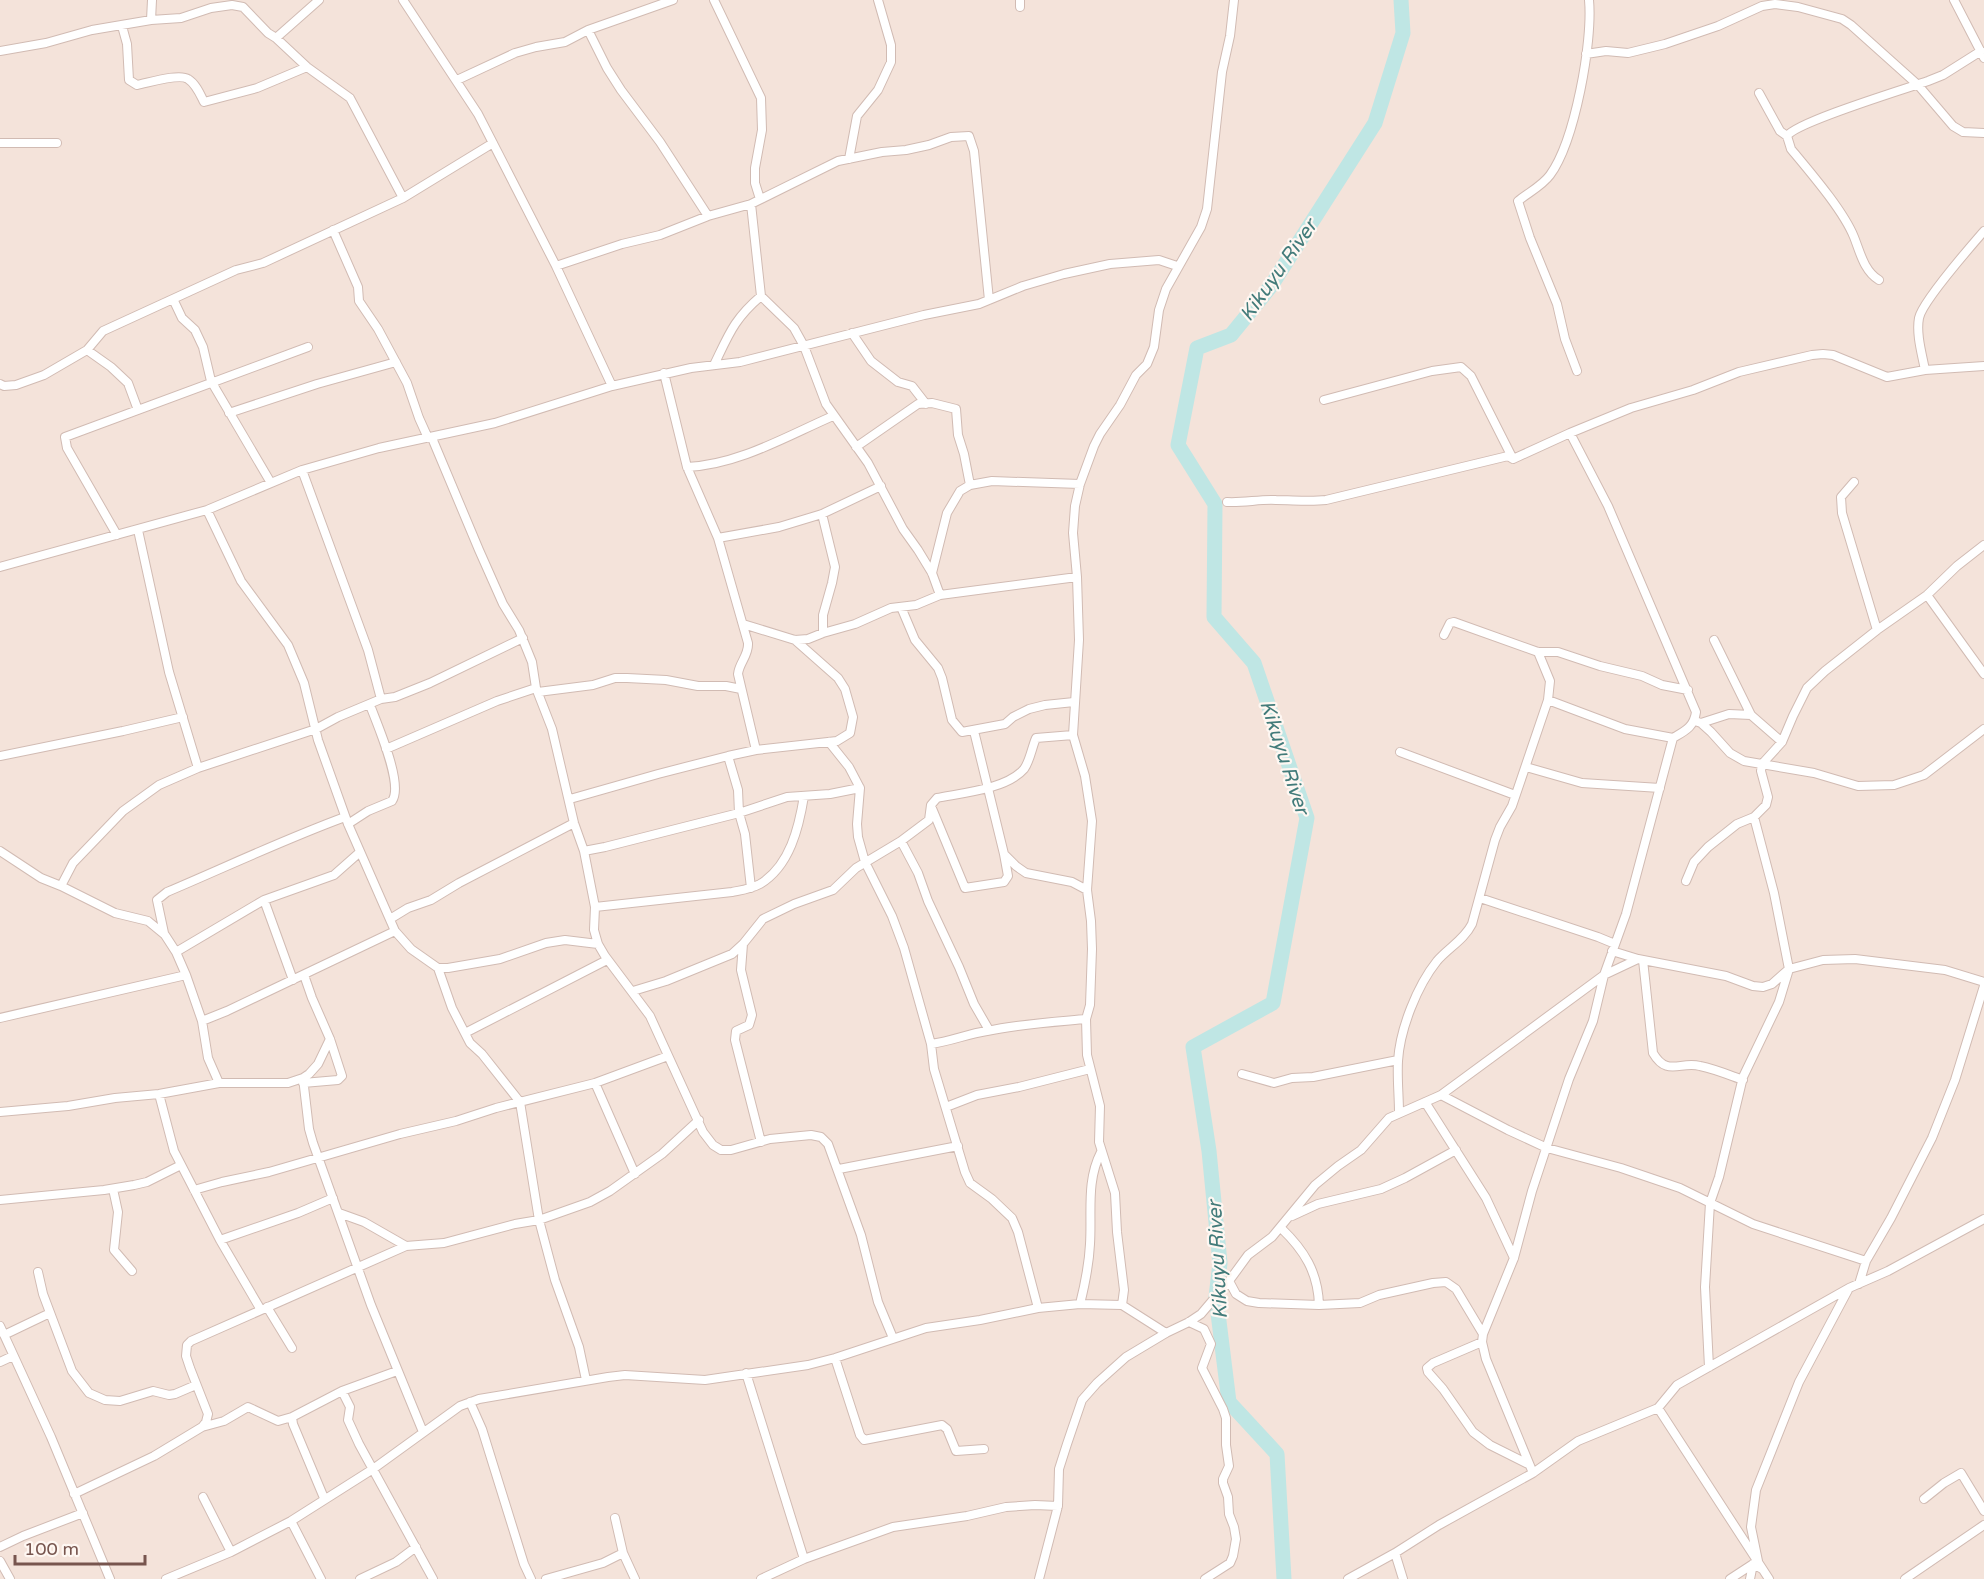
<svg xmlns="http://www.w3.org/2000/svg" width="1984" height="1579" viewBox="0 0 1984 1579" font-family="'Varela Round',sans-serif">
<rect width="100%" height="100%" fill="#fcf2eb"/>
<path fill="#f4e3da" d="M0,0h1984v1579h-1984z"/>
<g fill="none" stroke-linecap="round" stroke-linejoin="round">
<path stroke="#bfe6e4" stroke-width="15" d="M1284,1579l-7,-125 -48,-52 -13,-105 4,-34 -11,-112 -16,-104 80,-44 34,-185 -53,-155 -40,-46 1,-113 -37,-59 19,-97 34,-13 40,-49 104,-163 28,-90 -2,-33"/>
<defs>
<path id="minor" d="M403,0l75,114 78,152 56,120
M714,0l47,98 1,32 -7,38v15l5,16
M1020,0v7
M1954,0l30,58
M151,20l1,-20
M122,26l5,18 2,36 8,5c11,-2 42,-12 51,-6 8,5 12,15 16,23l53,-14 50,-21
M588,30l19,38 14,22 39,52 48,74
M276,38l31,29 43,31 53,100
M0,51l46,-8 46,-13 59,-10 30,-2 30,-10 21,-3 11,2 25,26 8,5 43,-38
M1586,54l20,-3 22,2 37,-9 53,-18 44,-20 13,-2 23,3 44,12 9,6 67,60 35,41 10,6 21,1
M457,80l58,-27 21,-6 29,-5 23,-12 85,-30
M1759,93l21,38 7,5
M0,143h57
M849,159l8,-43 21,-26 13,-28v-17l-13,-45
M751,204l10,92 33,32 10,18 22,58 42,59 35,66 15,21 14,23 8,22
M333,230l25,57 1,14 19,28 29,54 12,35 9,20
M556,266l66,-22 38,-9 48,-19 43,-12 87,-43 44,-9 24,-2 23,-5 22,-8 18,-1 5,15 15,149
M1879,280c-15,-9 -19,-28 -25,-43 -11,-27 -44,-65 -63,-88l-4,-13c9,-14 118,-47 141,-55l15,-6 38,-24
M173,299l9,19 13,12 8,17 8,34 60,102
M852,333l19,28 27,21 14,4 14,18
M87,350l24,17 17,16 10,27
M714,365c15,-31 20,-46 47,-69
M1925,370c-3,-16 -9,-36 -6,-52 3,-16 52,-72 65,-87
M1577,371l-12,-32 -8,-35 -27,-66 -12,-37c11,-9 24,-15 32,-26 25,-34 43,-134 39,-175
M664,373l23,94 31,71 30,105c1,12 -9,20 -10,31l18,76
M0,384l4,2 12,-1 28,-10 43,-25 16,-19 133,-61 27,-7 140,-65 90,-55
M1324,400l108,-29 29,-4 10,9 42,83
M229,413l88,-29 79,-22
M432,438l47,112 24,54 16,26 13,32 4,26 16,41 22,94 10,28 11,56 -1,23 4,14 7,12 45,60 53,116 10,13 8,5h10l39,-11 41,-4 10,2 7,7 33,91 17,67 15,36
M856,447l62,-43 14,-1 24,6 2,26 6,19 6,31
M687,467c51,-2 100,-31 146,-51
M302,470l66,180 13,49
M1854,482l-13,15 1,16 35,117
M1227,502c17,1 33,-3 49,-2 17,0 33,2 50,0l182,-44 5,3 57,-26 61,-25 62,-18 46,-18 73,-17 11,-1 10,1 54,22 38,-7 59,-4
M207,510l34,71 47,64 16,38 14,57 30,84 47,107 16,18 27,19h10l52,-9 46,-16 19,-3 33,4
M822,514l13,53 -3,16 -9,32v18
M138,530l31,142 29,96
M117,535l-50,-87 -2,-11 243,-90
M718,538l61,-11 43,-13 59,-28
M0,567l207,-57 95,-40 77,-22 116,-25 117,-37 79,-18 49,-6 184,-47 55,-11 44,-18 41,-12 46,-10 49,-4 18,6
M932,573l15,-60 13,-22 10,-6 22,-4 88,3
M1927,595l57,79
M901,607l14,33 23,28 4,10 10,42 10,12 43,-8 8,-7 16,-8 16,-4 29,-3
M743,624l52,16 13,-1 15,-6 32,-9 36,-16 25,-3 24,-10 137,-18
M1444,635l6,-12 4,-1 84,30h20l42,14 42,10 20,9 26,5
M1714,640l37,75 31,27
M538,692l55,-7 22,-7h12l39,2 32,6h28l15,3
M1548,700l77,29 48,9
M1695,721l6,2 10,9 19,21 14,8 70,12 44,13 36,-1 30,-10 60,-46
M1701,723l28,-9 22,1
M974,731l30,123 12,12 10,7 46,9 15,8
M829,742l20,25 11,21 -3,36 1,13 7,25 27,54 12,32 27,96 3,25 31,103 5,11 22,16 20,19 6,14 20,76
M386,749l111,-48 39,-13
M1400,752l115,43
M0,756l123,-25 60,-14
M728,756l10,34 1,23 6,21 6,54
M1526,767l56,16 78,5
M570,799l88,-25 70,-18 28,-6 81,-9 13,-8 3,-16 -8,-28 -7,-11 -43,-38
M931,806l34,82 39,-6 4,-6 -4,-22
M348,824l20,-13 24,-10c12,-16 -15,-77 -22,-96
M901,841l17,32 10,28 31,66 15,37 15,26
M0,851l41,27 20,8 54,27 33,8 17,14 11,17 10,23 16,46 6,37 11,25
M584,851l21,-4 134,-34 48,-16 43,-3 30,-6
M1686,881l8,-19 14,-15 29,-23 17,-7 12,-12 2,-8 -7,-26 1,-7 20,-22 11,-26 14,-28 18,-17 52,-41 50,-35 30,-29 27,-21
M61,886l12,-23 50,-52 36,-26 39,-17 118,-39 22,-12 43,-18 14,-2 35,-14 93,-45
M1480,898l118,39 17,7
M264,900l29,80
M595,907l137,-15c10,-2 19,-3 28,-8 30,-18 39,-57 44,-88
M390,919l18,-11 23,-8 28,-17 115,-60
M164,933l-7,-33 10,-8c59,-25 118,-53 178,-75
M743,944l-2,26 11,45 -3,10 -13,6 -1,9 26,102
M1612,951l26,8
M176,952l88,-52 70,-25 26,-23
M1643,960l10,93c14,24 27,8 47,13 15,3 29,9 43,14
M438,968l14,40 18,35 12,11 38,48 19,118 16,60 24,67 7,33
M633,991l33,-10 66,-27 11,-10 20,-25 31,-15 39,-14 23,-22 45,-27 28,-21 2,-15 6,-7c25,-5 70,-9 87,-29 6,-8 8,-22 12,-31l37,-3
M0,1018l186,-43
M202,1021l25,-10 168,-80
M465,1033l142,-73
M931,1044c21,-3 36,-10 56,-13 33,-7 66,-9 99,-12
M1242,1074l32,9 18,-5 21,-1 85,-17
M303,1078l6,51 4,14 58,162 52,127
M303,1083l35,-3 4,-4 -12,-37 -18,-41 -8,-23
M595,1083l40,91
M159,1094l15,57 46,89 41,70
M1441,1095l67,35 39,18 74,20 59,20 73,36 113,37
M1425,1102l61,96 28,60
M946,1107l31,-12 42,-8 71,-18
M0,1112l68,-6 47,-8 44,-4 60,-11h69l15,-5 6,-4 9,-10 12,-25
M1399,1113c0,-17 -2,-35 -1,-52 2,-32 19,-75 39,-100 11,-13 27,-21 35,-37l23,-84 5,-13 12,-21 36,-106 2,-19 -12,-29
M839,1169l119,-23
M113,1189l5,23 -4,38 18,21
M194,1190l28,-8 47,-10 131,-38 56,-13 40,-13 99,-25 73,-27
M0,1200l104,-10 30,-5 13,-3 34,-17
M339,1213l25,9 42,24 38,-3 71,-19 24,-4 51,-18 20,-11 52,-37 37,-34
M1292,1216l26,-12 63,-15 24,-11 51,-28
M1281,1228c23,22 37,44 38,77
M220,1240l78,-27 35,-15
M38,1272l5,22 29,77 17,22 16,7 15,1 33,-10 16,4 6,-1 21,-9
M1229,1281l7,13 11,7 12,2 60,2 41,-2 19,-8 54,-12 13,-1 10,7 27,45
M1859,1284l7,-23 25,-43 41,-80 23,-58 29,-94
M1080,1304c5,-20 9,-40 10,-60 2,-32 -4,-63 11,-92
M1122,1305l2,-15 -7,-58 -2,-39 -16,-51 1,-36 -13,-51 -1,-36 4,-14 2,-56 -1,-28 -4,-31 5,-69 -7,-45 -12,-41 6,-95 -2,-63 -4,-44 2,-27 5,-22 14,-38 6,-12 20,-29 16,-30 11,-11 7,-17 5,-37 7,-21 35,-62 6,-18 15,-137 8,-36 4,-36
M267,1307l25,41
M1189,1322l15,7 7,15 -9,24 21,41 3,9v27l3,21 -6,13v4l5,14 1,17 5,13 2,12 -3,17 -3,7 -25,16
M0,1326l51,111 59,142
M4,1335l46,-22
M1482,1342l-49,21 -6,5 1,4 15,17 30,43 17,13 38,19
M835,1358l25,77 4,5 78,-15 5,4 9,22 28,-2
M0,1362l13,-6
M1709,1367l-4,-80 5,-84 9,-26 24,-100 36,-75 10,-33 -15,-76 -20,-76
M746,1373l58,186
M342,1391l8,16 -2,13 11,24 74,135
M470,1402l12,27 42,135 7,15
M1658,1408l111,171
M202,1427l22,-6 24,-14 30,14 14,-4
M1533,1473l-47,-114 -4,-17 1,-8 31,-76 18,-67 37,-112 24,-58 11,-46 22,-61 47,-176c12,-7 21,-11 23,-26l-88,-206 -38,-73
M74,1494l80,-38 48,-29 4,-5 2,-8 -18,-46 -4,-12 1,-11 4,-4 215,-95
M203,1497l28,55
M324,1498l-31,-74 -1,-7 50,-26 55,-20
M1924,1499l20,-16 17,-10 23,38
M615,1518l8,35 12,26
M291,1521l30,58
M0,1547l23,-11 60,-23
M1395,1553l8,26
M0,1561l10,18
M1758,1561l-7,-34 5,-37 43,-108 49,-92
M166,1579l65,-27 60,-31 82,-52 87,-63 19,-7 129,-22 17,-2 80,5 103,-15 27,-7 91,-30 54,-8 58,-12 42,-4 42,1 44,28
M360,1579l36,-17 20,-15
M546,1579l57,-16 20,-10
M761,1579l43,-20 89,-32 74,-11 39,-9 29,-2 23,1
M1039,1579l19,-73 1,-37 8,-25 15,-44 15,-17 29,-26 40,-24 23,-11 12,-8 28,-33 19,-26 24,-18 43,-52 23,-19 23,-16 28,-32 52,-23 163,-120 34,-16 88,17 27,10 10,1 9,-3 17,-15 34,-9 32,-1 90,11 39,12
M1348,1579l47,-26 44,-28 94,-52 45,-32 80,-33 19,-23 172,-97 39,-17 96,-52
M1730,1579l23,-15 9,5
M1750,1579l3,-15
M1905,1579l79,-54"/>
</defs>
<use href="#minor" stroke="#d1bbb3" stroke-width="10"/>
<use href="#minor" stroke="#fff" stroke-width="8"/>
</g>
<g text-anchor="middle" stroke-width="4.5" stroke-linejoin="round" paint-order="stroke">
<g font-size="20" font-style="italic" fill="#427b7a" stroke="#fef7f2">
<text transform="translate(1278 270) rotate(-55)" y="7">Kikuyu River</text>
<text transform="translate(1285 757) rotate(72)" y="7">Kikuyu River</text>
<text transform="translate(1217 1260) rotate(-93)" y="7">Kikuyu River</text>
</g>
</g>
<path d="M15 1555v9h130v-9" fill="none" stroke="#77554e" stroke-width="3"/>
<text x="24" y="1555" font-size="18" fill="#77554e" stroke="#fef7f2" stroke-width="4.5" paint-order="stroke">100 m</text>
</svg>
